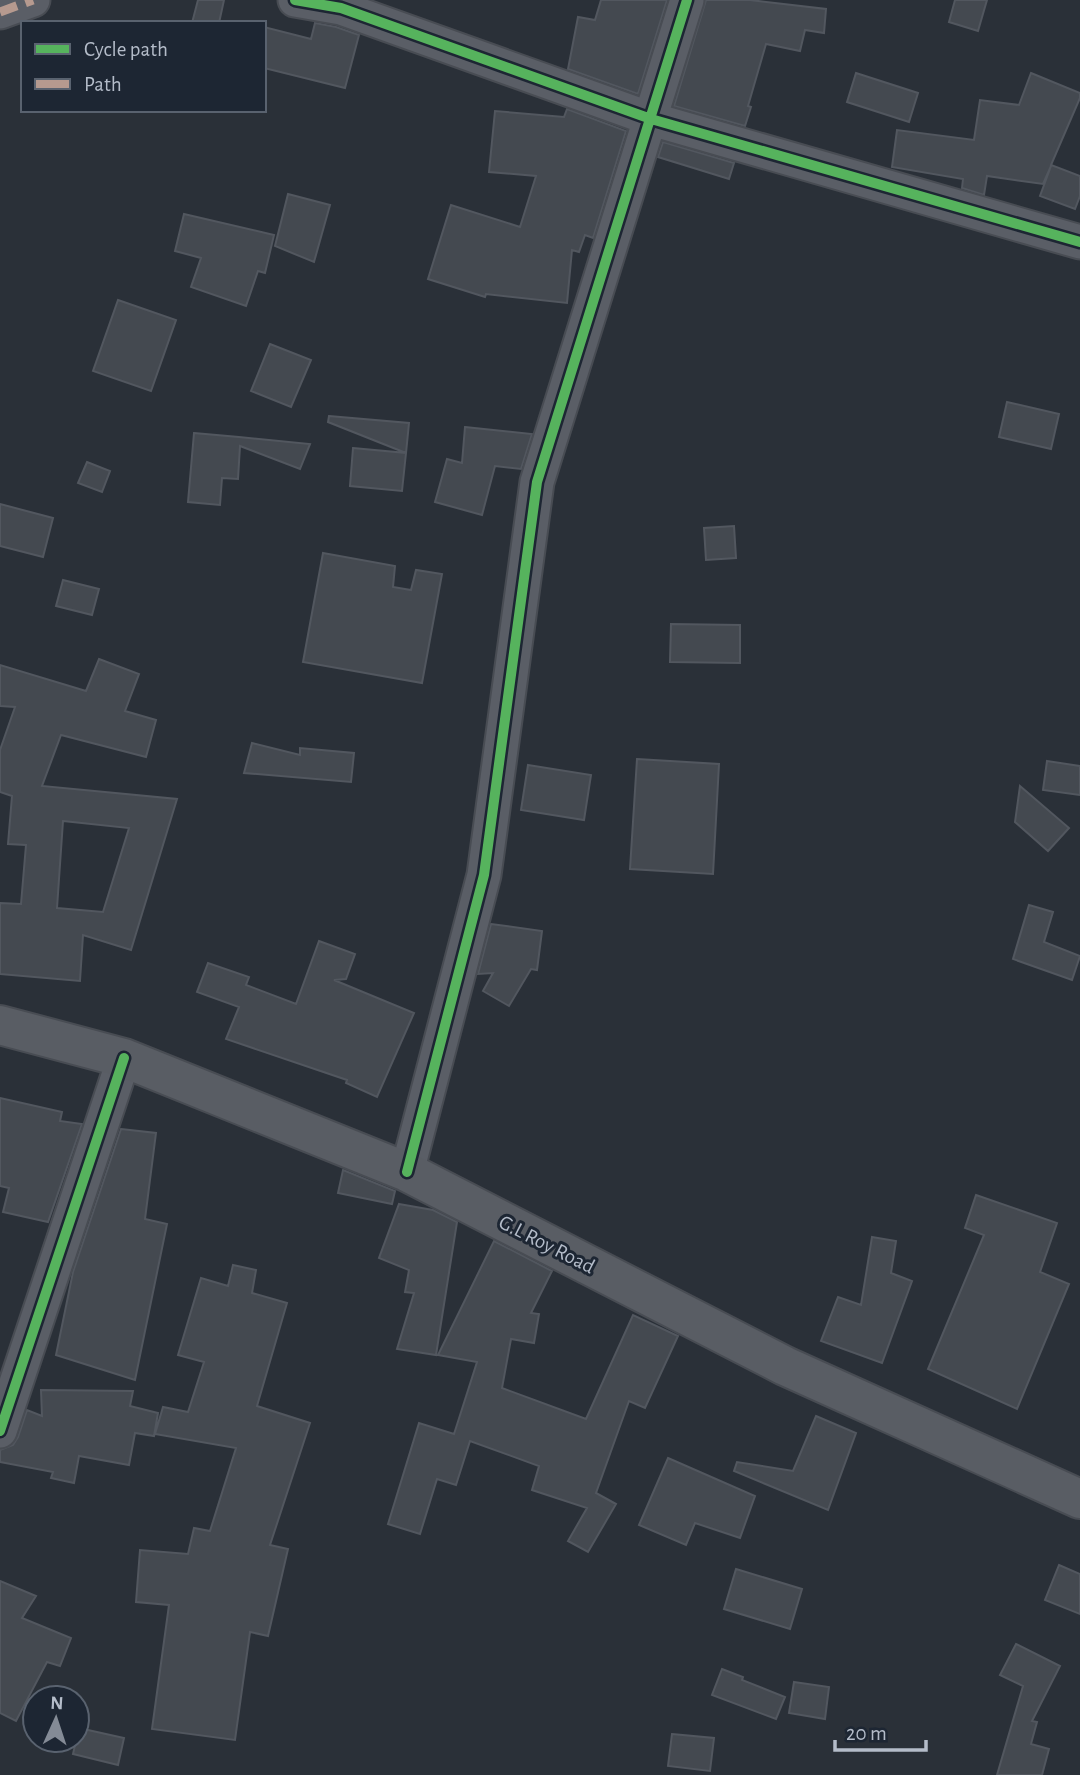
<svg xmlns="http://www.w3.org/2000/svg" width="1080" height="1775" viewBox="0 0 1080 1775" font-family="'Alegreya Sans',sans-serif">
<rect width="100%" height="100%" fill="#2a3038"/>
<path fill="#444950" stroke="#52575f" stroke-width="2" fill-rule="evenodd" d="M198,0h26l-5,23h-27z
M601,0h66l-29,94 -70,-25 10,-52 17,3z
M706,0h44l76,9 -2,24 -19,-3 -5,21 -34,-7 -18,62 3,1 -6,19 -71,-20z
M955,0h32l-9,31 -29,-9z
M315,23l21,4 23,8 -14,53 -81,-20v-41l47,12z
M856,73l62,20 -9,29 -62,-20z
M1031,73l49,20v5l-29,67 29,11v20l-5,13 -35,-13 11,-30 -8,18 -56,-8 -3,19 -22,-7 1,-9 -71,-12 5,-37 77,10 6,-40 39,5z
M567,109l59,22 -33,107 -8,-3 -6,17 -7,-2 -5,53 -81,-9 -1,3 -57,-18 23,-74 69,22 16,-51 -47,-4 6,-61 69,6z
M663,142l71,21 -5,16 -71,-22z
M288,194l42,11 -16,57 -39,-16z
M184,214l90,21 -9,38 -7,-2 -12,35 -55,-19 10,-29 -26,-7z
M118,300l58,20 -25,71 -58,-20z
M270,344l41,16 -20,47 -40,-16z
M1007,402l52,12 -8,35 -52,-12z
M329,416l80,7 -3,30 -78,-31z
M465,427l67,7 -11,35 -26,-3 -13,49 -47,-13 12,-43 15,4z
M194,433l45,4 71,7 -10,25 -60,-23 -2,33 -16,-1 -2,27 -32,-3z
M353,448l53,5 -4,38 -52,-5z
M87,462l23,9 -8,21 -24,-9z
M0,504l53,14 -10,39 -43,-11z
M734,526l2,32 -30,2 -2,-32z
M323,553l72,13 -2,21 18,3 5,-20 26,4 -20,109 -119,-21z
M63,580l36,9 -7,26 -36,-9z
M671,624l69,1v38l-70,-1z
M99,659l40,15 -14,37 31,9 -10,37 -85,-22 -19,51 135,13 -46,151 -48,-15 -3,46 -80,-7v-71l21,1 5,-59 -18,-1 4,-48 -12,-4v-42l15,-43 -15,-1v-41l86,26zM63,821l66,7 -26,84 -46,-4z
M252,743l48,12v-7l54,5 -3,29 -107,-9z
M637,759l82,5 -6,110 -83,-5z
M1047,761l33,5v29l-37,-5z
M528,765l63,10 -7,45 -63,-10z
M1020,786l49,42 -21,23 -33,-29z
M1029,905l24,7 -9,30 36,14 -8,24 -59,-21z
M491,924l51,7 -5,39 -6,-1 -22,37 -26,-15 10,-18 -15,1z
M319,941l36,13 -9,25 -12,1 80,33 -37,84 -31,-14 1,-3 -121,-41 13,-32 -42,-15 11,-29 41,14 -3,8 50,19z
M0,1098l62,14 -2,9 22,3 -34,98 -45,-10 6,-24 -9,-2z
M121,1129l35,4 -11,86 22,5 -32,156 -79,-25 17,-83z
M343,1170l52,21 -3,13 -54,-11z
M976,1195l81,28 -17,49 29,12 -52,125 -89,-40 56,-134 -19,-7z
M399,1204l34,6 24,12 -21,133 -39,-6 17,-56 -9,-1 4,-22 -30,-12z
M872,1237l24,4 -5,32 21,8 -30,82 -61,-22 17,-44 23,8z
M494,1241l58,30 -21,42 8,1 -5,29 -23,-4 -9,49 84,31 47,-104 45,21 -33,72 -16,-7 -33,92 20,11 -28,48 -20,-11 19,-33 -55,-18 7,-24 -69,-25 -14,44 -19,-6 -17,55 -32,-10 31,-101 35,11 23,-72 -39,-7z
M233,1265l23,5 -4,23 35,10 -30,103 53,17 -40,122 18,4 -20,87 -18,-4 -15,108 -83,-11 17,-124 -33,-3 4,-52 48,4 6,-26 16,3 26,-83 -81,-14 8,-27 25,5 16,-50 -26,-7 23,-77 27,8z
M41,1390l92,1 -3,15 28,7 -4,23 -19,-3 -6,32 -50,-9 -5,27 -23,-5 2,-6 -53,-10v-12l13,-5 5,-8 9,-27 15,6z
M816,1416l40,17 -28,77 -94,-39 3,-9 56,9z
M668,1458l87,38 -15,42 -45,-15 -9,22 -47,-20z
M1059,1565l21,9v40l-35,-14z
M736,1569l66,20 -12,40 -66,-20z
M0,1581l36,15 -14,22 49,20 -11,28 -13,-4 -31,59 -16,-8z
M1016,1644l44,22 -28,55 5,1 -6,22 18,5 -7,26h-45l26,-89 -23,-11z
M722,1669l21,8 -1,3 43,17 -9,22 -64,-24z
M794,1682l35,5 -4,32 -36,-6z
M79,1728l45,10 -6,27 -45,-11z
M672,1734l42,4 -4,33 -42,-5z"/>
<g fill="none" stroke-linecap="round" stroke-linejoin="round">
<defs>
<path id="minor" d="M295,0l46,8 310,111 429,123
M0,12l33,-12
M407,1172l77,-297 53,-393 150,-482
M0,1431l124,-373"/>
<path id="secondary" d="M0,1025l124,33 283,114 378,194 295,133"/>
</defs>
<use href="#minor" stroke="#484c53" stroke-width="37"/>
<use href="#secondary" stroke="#484c53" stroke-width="42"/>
<use href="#minor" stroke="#5a5e66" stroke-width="33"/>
<use href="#secondary" stroke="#595d64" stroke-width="38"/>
<path stroke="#b69a8f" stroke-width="9" stroke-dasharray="18 9" stroke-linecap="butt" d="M0,12l33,-12"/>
<defs>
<path id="cycleway" d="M295,0l46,8 310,111 429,123
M407,1172l77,-297 53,-393 150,-482
M0,1431l124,-373"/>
</defs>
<use href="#cycleway" stroke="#1d2633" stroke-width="15"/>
<use href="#cycleway" stroke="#56b35d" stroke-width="10"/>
</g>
<g text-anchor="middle" stroke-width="6" stroke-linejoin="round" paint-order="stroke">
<g font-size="21" fill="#b4bcc9" stroke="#1d2633">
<text transform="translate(547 1244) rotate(27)" y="7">G.L Roy Road</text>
</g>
</g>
<rect x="21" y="21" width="245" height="91" fill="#1d2633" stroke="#59626f" stroke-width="2"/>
<rect x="35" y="44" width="35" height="10" fill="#56b35d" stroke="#59626f" stroke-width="2"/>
<text x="84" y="56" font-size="21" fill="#b4bcc9">Cycle path</text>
<rect x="35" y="79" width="35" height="10" fill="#b69a8f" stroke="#59626f" stroke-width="2"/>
<text x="84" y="91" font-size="21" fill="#b4bcc9">Path</text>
<g transform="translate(56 1719) rotate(3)"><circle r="33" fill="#1d2633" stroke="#59626f" stroke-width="2"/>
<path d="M0-5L12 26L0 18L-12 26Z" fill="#848b96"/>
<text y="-10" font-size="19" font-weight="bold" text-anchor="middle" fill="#b4bcc9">N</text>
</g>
<path d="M835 1740v10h91v-10" fill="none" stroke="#b4bcc9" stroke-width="3.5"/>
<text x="846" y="1740" font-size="21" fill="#b4bcc9" stroke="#1d2633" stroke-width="5" paint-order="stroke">20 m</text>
</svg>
